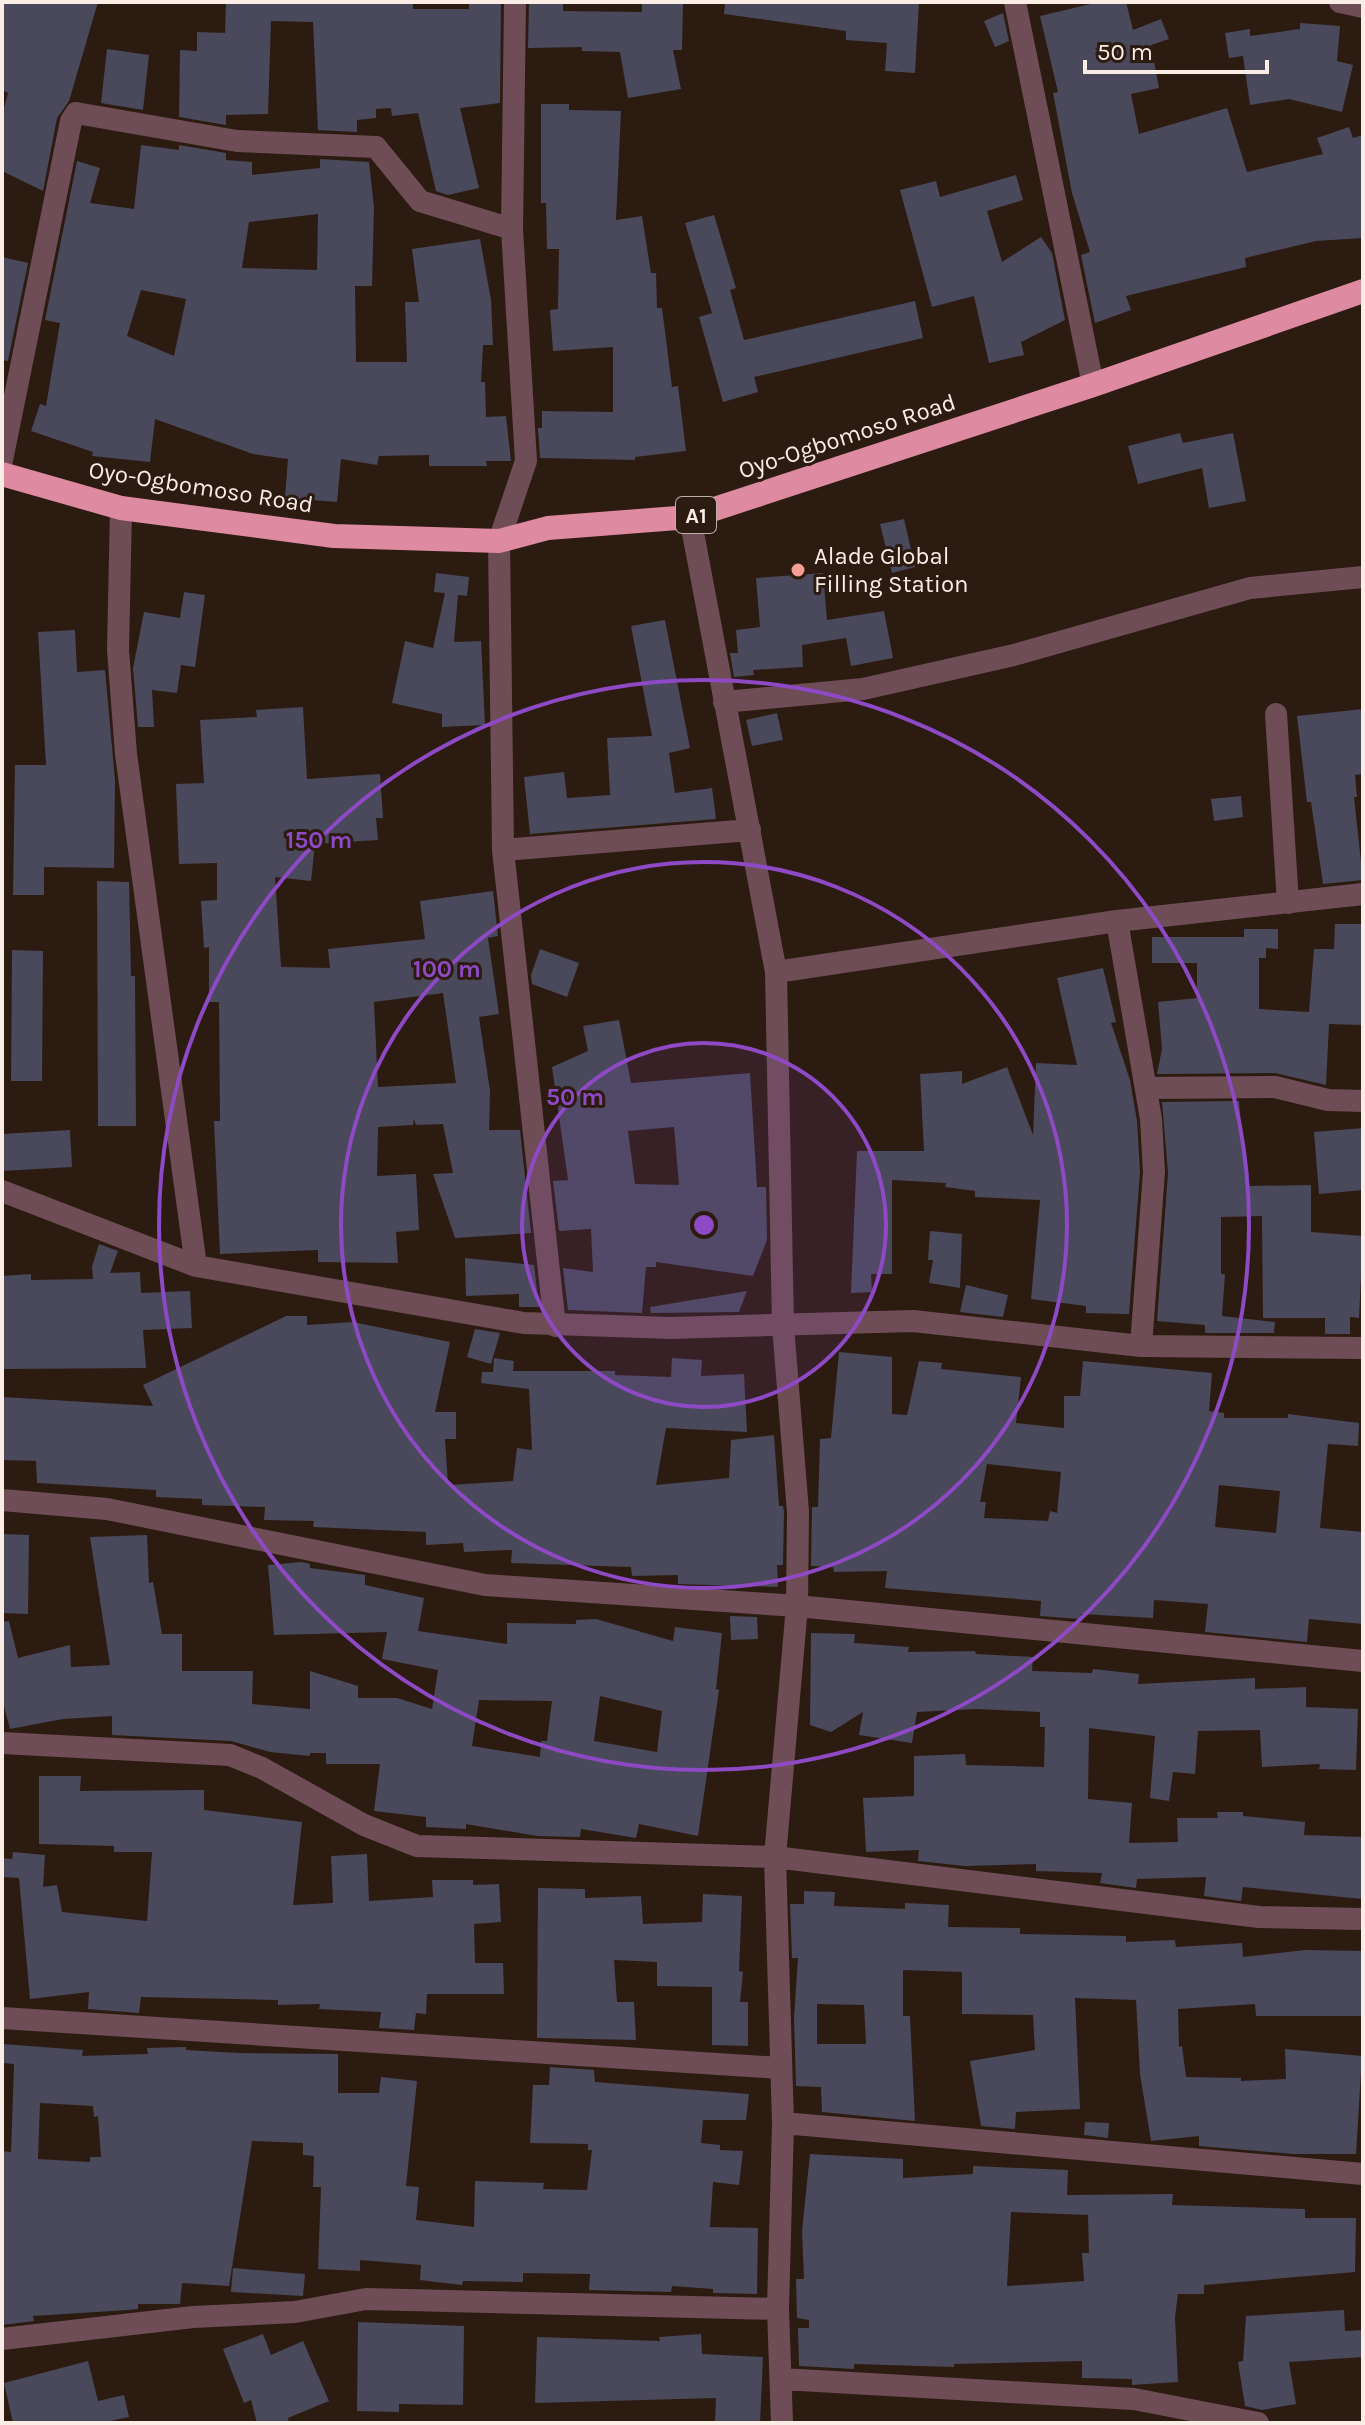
<svg xmlns="http://www.w3.org/2000/svg" width="1365" height="2425" viewBox="0 0 1365 2425" font-family="Karla,sans-serif">
<rect width="100%" height="100%" fill="#2c1b11"/>
<path fill="#4a485b" fill-rule="evenodd" d="M2,2h96l-29,99 -12,17 -14,73 -41,-20v-56l6,-22 -6,-3z
M226,2h187v7h56v-7h32l-1,101 -40,5 19,80 -31,7 -12,-4 -18,-78 -26,3 -1,-8 -15,1v9l-19,2v12l-39,-2 -5,-108 -42,-1 -3,93 -42,1v10l-47,-8 1,-67 17,1v-19l28,1z
M529,2h34v9l79,1v-10h41l-1,48h-9l8,39 -53,9 -8,-46 -38,-1v-4l-54,1z
M725,2h194l-4,71 -30,-2 2,-28 -41,-3v-9l-122,-17z
M1099,2h27l7,28 28,-11 8,20 -18,6 8,43 -28,6 8,40 88,-26 20,64 76,-18 -6,-16 32,-11 4,11 10,-3v103l-47,3 -71,17 1,9 -120,29 5,14 -36,13 -14,-68 9,-3 -18,-59 -19,-100 5,-1 -18,-76z
M1003,13l6,28 -14,6 -11,-26z
M1300,23l40,3 -3,35 16,4 -11,47 -53,-13 -39,6 -7,-49 -14,2 -4,-25 25,-4v7l50,-7z
M107,49l42,6 -6,55 -42,-7z
M541,104h28v6l52,1 -5,109 26,-4 9,57h5l1,35h5l10,79 6,-1 8,65 -51,6v3l-95,-2 -2,-30h4v-17l71,1v-65l-60,4 -3,-41 8,-1 1,-60h-12l-1,-46h-5z
M141,145l38,5v-5l47,8v7l26,2v13l68,-7v-9l49,3 5,45 -2,79h-17l1,76h51l-2,-60h14l-7,-53 68,-10 11,61 2,45h-10l-2,37h4l1,35 20,-1 5,45h-25l1,5h-58v-11l-50,1 -2,9 -36,-6 -4,43 -52,-4 3,-39 -35,-5 -98,-35 -5,43 -58,-6 1,-4 -62,-21 9,-27 6,2 14,-83 -15,-3 32,-159 23,7 -10,35 44,6zM318,214l-1,56 -75,-2 7,-46zM141,290l45,9 -12,57 -47,-20z
M1016,175l7,25 -36,11 15,51 39,-25 11,16 13,67 -44,22 3,13 -35,8 -15,-67 -42,11 -32,-117 36,-9 4,16z
M714,215l22,73 -6,2 14,50 171,-39 8,37 -169,39 4,15 -35,10 -24,-85 13,-4 -27,-90z
M2,257l26,6 -20,98 -6,-1z
M1180,433l3,10 50,-10 13,68 -37,7 -7,-40 -64,16 -10,-38z
M904,519l11,48 -23,6 -12,-49z
M436,573l33,4 -2,19 -9,-1 -4,47 27,-1 4,84 -43,2v-13l-50,-11 13,-62 28,7 12,-55 -11,-1z
M823,573l4,47 57,-9 9,47 -42,8 -5,-28 -44,7 1,22 -50,3 1,5 -20,2 -4,-24h8l-2,-23 24,-3 -4,-49z
M184,592l21,3 -10,72 -14,-2 -4,28 -25,-3 2,37h-16l-5,-59 11,-56 36,6z
M665,620l25,128 -21,5 6,40 37,-5 4,31 -186,15 -6,-57 40,-5 3,26 43,-3 -3,-57 45,-2 -21,-110z
M75,630l2,42 28,-2 10,110 -1,88 -70,-1v28h-31l2,-130h31l-8,-133z
M303,707l4,72 73,-5 3,44h-7l2,22 -63,4 -4,37 -36,-4 6,90 49,1 -2,-19 97,-10 -5,-38 73,-10 5,45 -10,2 11,76 -20,3 11,74 -1,39h31l11,103 -76,5 -22,-64 20,-1 -10,-49 -27,1 -2,-6 -1,6 -35,2 -1,49 39,-2 3,56 -23,2 2,31 -80,-1v-12l-98,4 -6,-133h6l-1,-119h-10v-55l-5,1 -3,-47 16,-1v-37l-38,1 -3,-80 28,-1 -4,-63 57,-3 -1,-7zM443,993l13,90 -78,4 -4,-85z
M1363,709v65l-8,1 2,22h-3l9,83 -40,4 -12,-82h-4l-10,-86z
M777,713l6,27 -31,6 -6,-26z
M1241,796l2,21 -29,4 -3,-22z
M97,881l32,1 2,94h4l1,150h-38z
M1335,924h28v101l-34,-1 -3,61 -51,-12 -118,1 5,-25 -4,-47 39,-4v-35h-45v-26h92v-8h34v20l-12,-1v10h-7v51l50,3 5,-63h20z
M540,949l39,14 -12,34 -35,-13 -1,-9z
M12,950l31,1 -1,130h-31z
M1103,968l13,54 -5,1 19,57 7,41 3,51 -11,142 -43,-1v-7l-55,-7 9,-99 -65,-3v-6l-30,-4 1,-4 -54,-3v94h-21l1,18 -21,1 6,-142h67l-4,-77 42,-3v13l45,-17 26,68 3,-72 41,2 -20,-87z
M619,1020l12,63 119,-10 7,114h9l1,53 -14,36 -97,-14v5h-10l-4,46 -74,-3 -5,-42 30,4 -2,-43 -32,2 -6,-50 15,-1 -16,-113 36,-16 -5,-25zM674,1127l5,58 -44,-1 -7,-53z
M1239,1101l8,85 64,-1v47l52,4 -4,82 -9,-1v17h-25v-16h-62l-1,-102 -41,1v57h4l-3,42 53,6 -1,11h-69v-8l-48,-4 11,-148 -6,-71z
M1363,1128v62l-44,4 -5,-62z
M70,1130l2,37 -70,4v-37z
M930,1231l32,3 -2,54 -31,-5 4,-23h-5z
M99,1244l19,7 -8,22 30,-1 1,21 49,-2 2,37 -49,2 3,38 -144,1v-93l29,-2v6l62,-1 -1,-12z
M465,1258l69,7 5,42h-20v-13l-53,2z
M966,1285l42,10 -5,22 -43,-5z
M747,1291l-8,21 -88,1 -1,-6z
M286,1316h21v9l46,-3 97,20 -15,70h21v27h-11l3,46 65,-4 4,-33 15,2 -3,-61 -48,-6 1,-11h11l1,-14 20,3 -1,10h102v4l56,2 1,-19 30,2 -1,16 43,-2 3,58 -81,-4 -10,57 73,-7 2,-38 43,-5 5,71h4l1,6 -1,53h-6l1,22 -100,-3v-9l-46,1 -1,-9 -120,-4 1,-13 -48,2 -1,-9 -37,2v-13l-113,-5 1,-6 -50,-1 1,-13 -63,-2v-6l-46,-2v-7l-119,-7 -1,-22 -34,-1v-63l151,9 -10,-21z
M475,1329l25,4 -9,31 -24,-7z
M839,1352l53,5v57l15,1 12,-54 23,2 -1,6 80,8 -5,46 48,5v-32h16l3,-35 129,12 -3,38 15,2v5h64v-4l71,9 -1,23 -30,-2 -8,84 43,4v92l-54,-5 -2,23 -102,-10 3,-28 -54,-4 -1,18 -72,-4 -1,5 -40,-3 1,-15 -156,-13 2,-17 -53,1 -1,-5 -22,-1 1,-59h6l2,-68 11,-1zM987,1464l74,8 -4,41 -7,-2 -2,10 -64,-3 2,-16h-6zM1219,1485l61,6 -4,42 -61,-6z
M2,1534l27,1 -1,79 -26,-1z
M147,1535l2,48 4,-1 9,52h20v37h71l-1,33 58,5v-38l48,15v12h39l35,11 6,-39 -56,-11 5,-27 -113,3 -6,-70 34,-3 8,2v4l55,7v10l59,13 -6,33 89,13v-21l69,1v-4l20,-1 77,22 2,-14 47,6 -6,56 3,1 -21,146 -59,-12 -3,14 -55,-9 -1,8 -43,-1 -71,-12v5l-40,-2v-10l-52,-6 6,-47h-54v-11h-16v3l-40,-4 -39,-11 -119,-6v-19l-49,3 -53,10 -8,-30v-77l7,-1 9,37 52,-13 1,22 39,-2 -20,-128zM600,1696l62,15 -5,41 -63,-11zM479,1700l73,1 -5,40h-6l-1,16 -68,-11z
M730,1616l27,1 1,22 -27,1z
M811,1633l44,1 -1,9 55,4 -1,5 67,-1 1,3 57,3 -1,14 60,2 1,-4 46,5 -1,10 117,-6v11l51,-2v20l52,2 -2,61 -37,-1 1,-5 -58,3 -2,-37 -62,1 -3,43 -22,-2 -4,29 -19,-3 5,-62 -66,-8 -1,71 44,4 -3,40 49,-1 -1,-24h41l-1,-6h26v4l62,6 -1,13 59,2 -1,62 -119,-12 -2,14 -37,-5 2,-19 -69,2 -1,9 -36,-5 2,-10 -66,-2v-7l-71,2 -47,-5 1,-11 -53,2 -3,-54 51,-2v-40l51,-2 1,11 78,2 1,-40h-5v-15l-63,-3 -60,3 -5,31 -53,-8 4,-23 -32,20 -21,-7z
M39,1776h42l-1,15 124,-1v20l98,12 -9,83 40,-2 -2,-47 36,-2 2,47 64,-4 -1,-17h41v5l26,-1 2,38 -27,2 1,39h28l1,31h-77l-1,20 -10,-1 -2,17 -35,-2 2,-16 -62,-3 1,-5 -42,1v-5l-137,-3 -2,16 -51,-4 1,-17 -59,7 -11,-121 -17,-1v-19l10,1 1,-7 32,3 -2,32 14,-2 5,27 85,9 5,-69h-38v-6l-75,-2z
M538,1888l47,1v9l56,-2 2,28 59,-2 1,-28 39,2 -3,75 4,1 -3,30h8v44l-36,-1v-58l-55,-1v-24l-43,-2 3,42h17l2,38 -99,-2z
M804,1891l31,1 -1,14 71,3v-6l44,2 -1,22 72,1v6l106,2v6l49,-2 1,7 66,-4 1,14 62,-7 58,1v65h-107l-1,-12 -77,5 1,38 3,-1 4,31 55,1v3l45,-2 -1,-30 77,7 -6,98h-62l-95,-8v-10l-48,5 -11,-67 -4,-74 -61,-2 5,111 -64,3 -1,17 -34,-3 -11,-65 65,-11 -2,-35 -71,-1v-42l-59,-2v46h7l5,105 -93,-9 -1,-25 -25,-1 -2,-68 4,-60h-6l-2,-54h14zM817,2004l47,1 2,39h-49z
M2,2044l81,6 -1,6 66,-2 -1,-6 39,-1v3l53,3 99,1v39h41l2,-16 36,4 -11,105 13,1 -3,33 58,7 1,-46 69,2 -1,6 44,1 5,-40h-4v-6l-58,-1 3,-58h16l1,-18 44,3 1,12 154,12 -3,26h-43l-2,23 19,2v5l23,1 -4,34 -26,-3 -3,45 48,1 -1,66 -44,-1v-4l-41,-3 -1,6 -82,-2 1,-16 -67,-1v9l-60,-1 -1,4 -42,-5 1,-15 -61,-5v11l-42,-2 3,-82h-8l1,-31 -11,-1v-12l-51,-2 -23,145 -47,-3 -2,21h-42v5l-10,1 -95,6 1,5 -32,4v-174l9,1 3,-88 -12,-1zM40,2103l53,3 1,11 4,-1 3,41h-11v5l-52,-3z
M1085,2122l24,1 -1,15 -24,-3z
M810,2154l93,5v19l70,-4v-8l95,4 -1,25 106,-1 -1,11 133,4v9h51l-1,54 -151,13v9h-26l-3,23 3,65 -46,3v-6l-50,-1v-17l-128,3v3l-100,-3v5l-55,-3 -1,-38h11v-8l-12,-2 -1,-39h8l-2,-48zM1011,2212l77,3 1,38h-7l2,28 -77,5z
M233,2268l72,6 -2,22 -72,-4z
M1344,2310l1,21 18,-1v27l-74,5 7,42 -34,6 -17,-4 -7,-44 5,-1 3,-45z
M358,2322l106,4 -1,79 -64,-1v8l-42,-1z
M263,2334l8,21 32,-14 26,60 -41,17 1,5h-32l-6,-23 -7,3 -21,-54z
M701,2334l1,20 61,3 -3,66h-45l1,-25 -181,5 2,-66 123,4 -1,-4z
M88,2361l10,40 26,-6 5,22 -28,6h-88l-9,-40z"/>
<g fill="none" stroke-linecap="round" stroke-linejoin="round">
<path stroke="#6f4d56" stroke-width="22" d="M515,2l-3,227 14,232 -27,80 4,309 52,476
M1015,2l78,383
M1340,2l23,5
M2,460l69,-339 5,-8 161,28 139,6 44,54 92,28
M121,508l-3,142 8,104 70,512
M690,517l86,455 7,354 15,186 -1,94 -22,251 8,266 -5,186 4,114
M724,702l139,-13 151,-34 236,-67 113,-11
M1276,714l12,189
M503,850l247,-20
M1117,921l34,198 3,53 -13,174
M776,972l341,-51 246,-27
M1146,1088l129,-1 53,13 35,1
M2,1191l194,75 328,57 147,5 242,-7 228,25 222,2
M2,1500l105,9 378,76 312,21 566,55
M2,1743l228,12 32,13 102,57 53,21 358,11 484,60 104,2
M2,2018l778,50
M783,2123l580,51
M2,2339l191,-22 102,-5 71,-13 412,10
M782,2379l352,20 124,24"/>
<path stroke="#de8aa1" stroke-width="24" d="M2,474l119,34 213,28 165,5 49,-13 142,-11 403,-132 270,-94"/>
</g>
<circle cx="704" cy="1225" r="182" fill="#8e49c5" fill-opacity=".12"/>
<g fill="none" stroke="#8e49c5" stroke-width="4">
<circle cx="704" cy="1225" r="182"/>
<circle cx="704" cy="1225" r="363"/>
<circle cx="704" cy="1225" r="545"/>
</g>
<circle fill="#f59c94" stroke="#2c1b11" stroke-width="3" cx="798" cy="570" r="8"/>
<g text-anchor="middle" stroke-width="6" stroke-linejoin="round" paint-order="stroke">
<rect fill="#2c1b11" stroke="#bcaea6" stroke-width="2" x="676" y="497" width="40" height="36" rx="6"/>
<g font-size="22" font-weight="bold" fill="#f9ede6">
<text x="696" y="523">A1</text>
</g>
<g font-size="24" fill="#f9ede6" stroke="#2c1b11">
<text transform="translate(847 436) rotate(-18)" y="8">Oyo-Ogbomoso Road</text>
<text transform="translate(201 487) rotate(9)" y="8">Oyo-Ogbomoso Road</text>
</g>
<g font-size="24" fill="#f9ede6" stroke="#2c1b11" text-anchor="start">
<text x="814" y="564">Alade Global<tspan x="814" dy="28">Filling Station</tspan></text>
</g>
</g>
<circle cx="704" cy="1225" r="12" fill="#8e49c5" stroke="#2c1b11" stroke-width="4"/>
<g font-size="24" text-anchor="middle" font-weight="bold" fill="#8e49c5" stroke="#2c1b11" stroke-width="6" stroke-linejoin="round" paint-order="stroke">
<text x="319" y="848">150 m</text>
<text x="447" y="977">100 m</text>
<text x="575" y="1105">50 m</text>
</g>
<rect width="1365" height="2425" fill="none" stroke="#f9ede6" stroke-width="8"/>
<path d="M1085 60v12h182v-12" fill="none" stroke="#f9ede6" stroke-width="4"/>
<text x="1097" y="60" font-size="24" fill="#f9ede6" stroke="#2c1b11" stroke-width="6" paint-order="stroke">50 m</text>
</svg>
